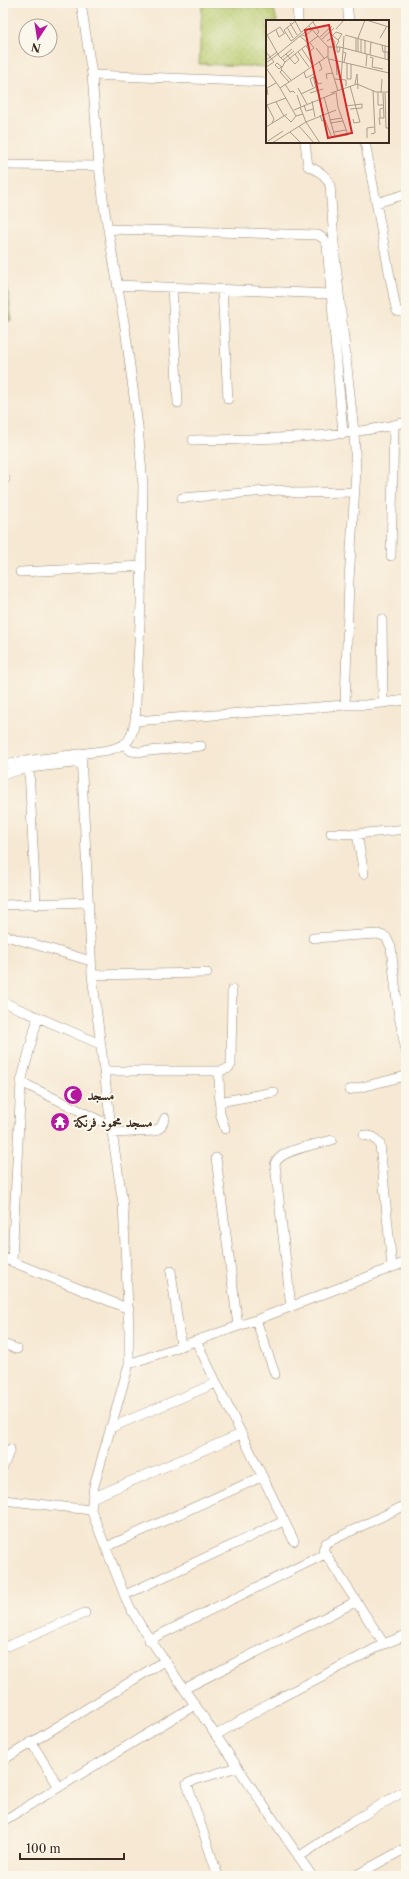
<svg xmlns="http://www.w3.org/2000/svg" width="409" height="1879" viewBox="0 0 409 1879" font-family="'Libre Caslon Text',Amiri,serif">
<defs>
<pattern id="grass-dots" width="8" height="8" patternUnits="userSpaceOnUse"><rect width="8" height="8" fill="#bacc6f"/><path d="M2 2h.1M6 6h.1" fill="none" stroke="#a1af60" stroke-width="1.8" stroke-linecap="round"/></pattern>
<pattern id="forest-firs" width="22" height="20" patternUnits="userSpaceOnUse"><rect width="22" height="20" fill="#93b062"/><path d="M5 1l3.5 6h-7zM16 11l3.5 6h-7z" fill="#798f50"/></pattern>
</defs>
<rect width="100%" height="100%" fill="#fbf7ec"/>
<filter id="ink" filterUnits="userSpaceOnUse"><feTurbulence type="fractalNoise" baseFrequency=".025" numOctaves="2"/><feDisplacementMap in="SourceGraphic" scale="8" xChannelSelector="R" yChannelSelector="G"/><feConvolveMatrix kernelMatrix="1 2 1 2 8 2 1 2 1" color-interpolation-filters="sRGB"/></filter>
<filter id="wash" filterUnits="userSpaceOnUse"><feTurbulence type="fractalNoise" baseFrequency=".012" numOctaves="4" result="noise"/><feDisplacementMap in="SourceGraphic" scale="16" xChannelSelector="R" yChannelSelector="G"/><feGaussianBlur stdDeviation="0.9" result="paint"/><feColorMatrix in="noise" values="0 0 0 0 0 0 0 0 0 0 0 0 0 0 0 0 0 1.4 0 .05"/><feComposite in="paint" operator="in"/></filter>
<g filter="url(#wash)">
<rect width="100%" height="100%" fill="#f6e8d2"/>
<path fill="url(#grass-dots)" stroke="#7a7b46" d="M202,5l72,4 3,12h-10v46l-68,-3z"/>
<path fill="url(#forest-firs)" stroke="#676d40" d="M3,254l9,67h-9z"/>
</g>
<g filter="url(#ink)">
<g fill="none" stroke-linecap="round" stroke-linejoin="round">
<defs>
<path id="minor" d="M297,3l1,18
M347,3l2,18
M92,75l175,7
M305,142l3,24c11,6 17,7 22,19l5,71 19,176 2,39 -7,109 -4,125
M365,142l30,162 2,7 9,2
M3,165l96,1
M376,203l30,-9
M108,229l210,6 6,4 3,6 16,189
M117,285l213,9
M172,287l6,116
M222,289l6,110
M193,440c69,-1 146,-1 213,-18
M3,479h2
M182,498l97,-8 18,3 57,-1
M391,556l3,-131
M20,572l122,-6
M382,619l1,84
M135,721l210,-16h20l41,-5
M125,745l6,6 8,1 62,-6
M81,754l11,221 19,151 12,78 6,124v36l-35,122 -3,24 37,94 13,22 171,250
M3,764l106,-14c20,-6 22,-9 26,-29l6,-117 2,-119 -5,-58 -13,-99 -21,-122 -5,-40 -7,-91 -11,-72
M29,768l7,137
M3,774l26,-6 53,-6
M331,833l26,1 49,-5
M357,834l7,40
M3,905l84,-3
M3,935l88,26
M313,938l65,-4 8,3 5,10 7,64 8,40
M92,975l115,-2
M3,1002l97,42
M104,1071h115l8,-2 4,-4 1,-75
M219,1071l1,42 5,16
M21,1082l90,44
M349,1090l57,-14
M219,1102l55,-10
M112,1133l43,-2 6,-4 4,-9
M364,1135l9,2 7,7 12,123
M216,1158l22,168
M3,1258l126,51
M12,1261l9,-179 17,-65
M171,1271l10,75
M291,1307l-16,-143c4,-14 43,-20 57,-24
M256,1320l19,54
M196,1341l98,200
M3,1344l14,5
M129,1364l127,-44 150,-58
M110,1428l106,-45
M3,1467l7,-18
M92,1498l149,-64
M3,1500l88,10
M106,1547l155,-70
M125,1595l159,-74
M149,1640l176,-86
M384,1644l-61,-94 3,-7 80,-38
M3,1646h5l77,-33
M184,1689l171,-87
M216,1735l56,-33 112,-58 22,-9
M31,1742l28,45
M3,1760l161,-99
M3,1821l192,-116
M300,1856l53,-35 53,-31
M218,1876l-31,-92 8,-4 42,-13
M355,1876l51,-28"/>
</defs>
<use href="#minor" stroke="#988978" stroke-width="10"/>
<use href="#minor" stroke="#fff" stroke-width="9"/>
</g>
</g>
<defs>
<symbol id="mosque-disc" viewBox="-11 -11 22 22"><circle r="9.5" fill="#b5179e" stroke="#fbf7ec"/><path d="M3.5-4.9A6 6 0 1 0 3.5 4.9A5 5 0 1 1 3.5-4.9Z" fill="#fff"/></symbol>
<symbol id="temple-disc" viewBox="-11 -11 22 22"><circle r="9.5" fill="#b5179e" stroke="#fbf7ec"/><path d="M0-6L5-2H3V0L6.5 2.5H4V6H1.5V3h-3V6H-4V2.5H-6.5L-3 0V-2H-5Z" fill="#fff"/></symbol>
</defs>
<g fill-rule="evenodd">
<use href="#mosque-disc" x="62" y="1084" width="22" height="22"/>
<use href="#temple-disc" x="49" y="1111" width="22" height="22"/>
</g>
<g text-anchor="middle" stroke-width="4" stroke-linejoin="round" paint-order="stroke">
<g font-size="14" font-weight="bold" fill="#3b2a1e" stroke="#fbf7ec" text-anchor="start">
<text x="87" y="1100">مسجد</text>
<text x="74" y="1127">مسجد محمود فرنكة</text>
</g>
</g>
<g transform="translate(266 20)">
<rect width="123" height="123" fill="#f6e8d2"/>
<path fill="none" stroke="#ab9c8a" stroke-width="1" d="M100,0l23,7M29,1l6,11M47,2l6,10 -2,2M24,3l7,12M43,6l19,21v11l10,33M21,7l6,11M70,9l8,-9M10,10l3,7 6,-4M0,13l13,23 6,6M65,14l8,7 -3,5M1,15l13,-8 4,6M36,15l3,1 7,-6M67,15l3,-3 6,2 -4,6M79,15l44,12M34,16l9,8M54,17l12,-11M90,18v13M92,18l7,-18M114,18l7,-12M28,19l-3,2 -7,-11 13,-10M28,19l21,-19M56,19l12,-11M92,19v13M61,21l5,-3 3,4 -1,8M116,25l1,7h5v7M40,26l4,5 4,-3 -4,-5M71,26v6h2l1,-5M62,27h12l49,13M50,28l8,10M36,29l10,15M32,32l11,15M77,32l3,1 -2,9M95,33v-14M12,34l32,-26M20,34l9,10 4,-4 -4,-6M99,34v-14M104,35l1,-13M104,37l3,1 -1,9 11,2M15,38l11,-9M63,39l60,14M119,39v-13M0,40l11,-8M17,40l11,-9M70,41l1,14M0,43l12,-9M81,43v16M100,46l1,-12M0,47l8,-5 -7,-9M15,47l-2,2 -4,-4 2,-2 5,4M0,48l14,20M16,50l-2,2 9,10M53,51l3,-2 -3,-8M38,52l2,6 8,-4M47,57l4,14M61,59l-1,-5 7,-1M69,59l11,1v6M75,59l3,-43M81,59h4v-15M25,60l-10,-11 4,-7 33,-26M19,64l5,8 3,-1 2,2M89,64l2,-10 1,15M84,66l10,36 -6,1 -1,-4M47,67l-3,-8 5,-3 3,8 4,-1M32,68l9,16M70,72l2,15 10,28M112,72v13h5M44,73l13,-4M65,73l26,-9 19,8h13M115,73l1,-14M119,73l1,35h3M35,74l15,-7M2,75l-1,-7 9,-5M31,75l4,12M58,77l11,40 13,-2M46,81l3,16M10,82l8,14M38,85l2,6 7,-2M80,86l16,-2M34,87l6,15 14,21M84,89l12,-1v-4M28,90l41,-17M54,95l2,6 3,-1 7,18M19,96l6,6 5,-6 7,-2M30,96l-16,-28 48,-32M114,98v-9l3,-1M63,100l13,-2M6,103l2,-4 -7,-14 19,-7M64,103l13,-2M114,105l-1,-7h5l-1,-25M33,106l15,17M0,107l21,-13M24,112l11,11M68,112l12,-2M105,114l4,-1 -2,-43M101,118v-10l7,-1M2,121l15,-10M6,123l34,-21 30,-12"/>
<path fill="#d62828" fill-opacity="0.15" stroke="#d62828" stroke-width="2" d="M63,5l23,108 -24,5 -23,-108z"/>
<rect width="123" height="123" fill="none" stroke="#3b2a1e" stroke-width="2"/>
</g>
<rect width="409" height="1879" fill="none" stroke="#fbf7ec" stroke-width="16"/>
<g transform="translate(38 38) rotate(192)"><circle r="19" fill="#fbf7ec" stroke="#aea59a"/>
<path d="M0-3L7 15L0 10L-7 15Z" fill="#b5179e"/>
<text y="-6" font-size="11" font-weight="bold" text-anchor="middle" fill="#3b2a1e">N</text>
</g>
<path d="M20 1853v6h104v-6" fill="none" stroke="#3b2a1e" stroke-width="2"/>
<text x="26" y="1853" font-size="12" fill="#3b2a1e" stroke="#fbf7ec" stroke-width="3" paint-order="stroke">100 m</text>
</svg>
